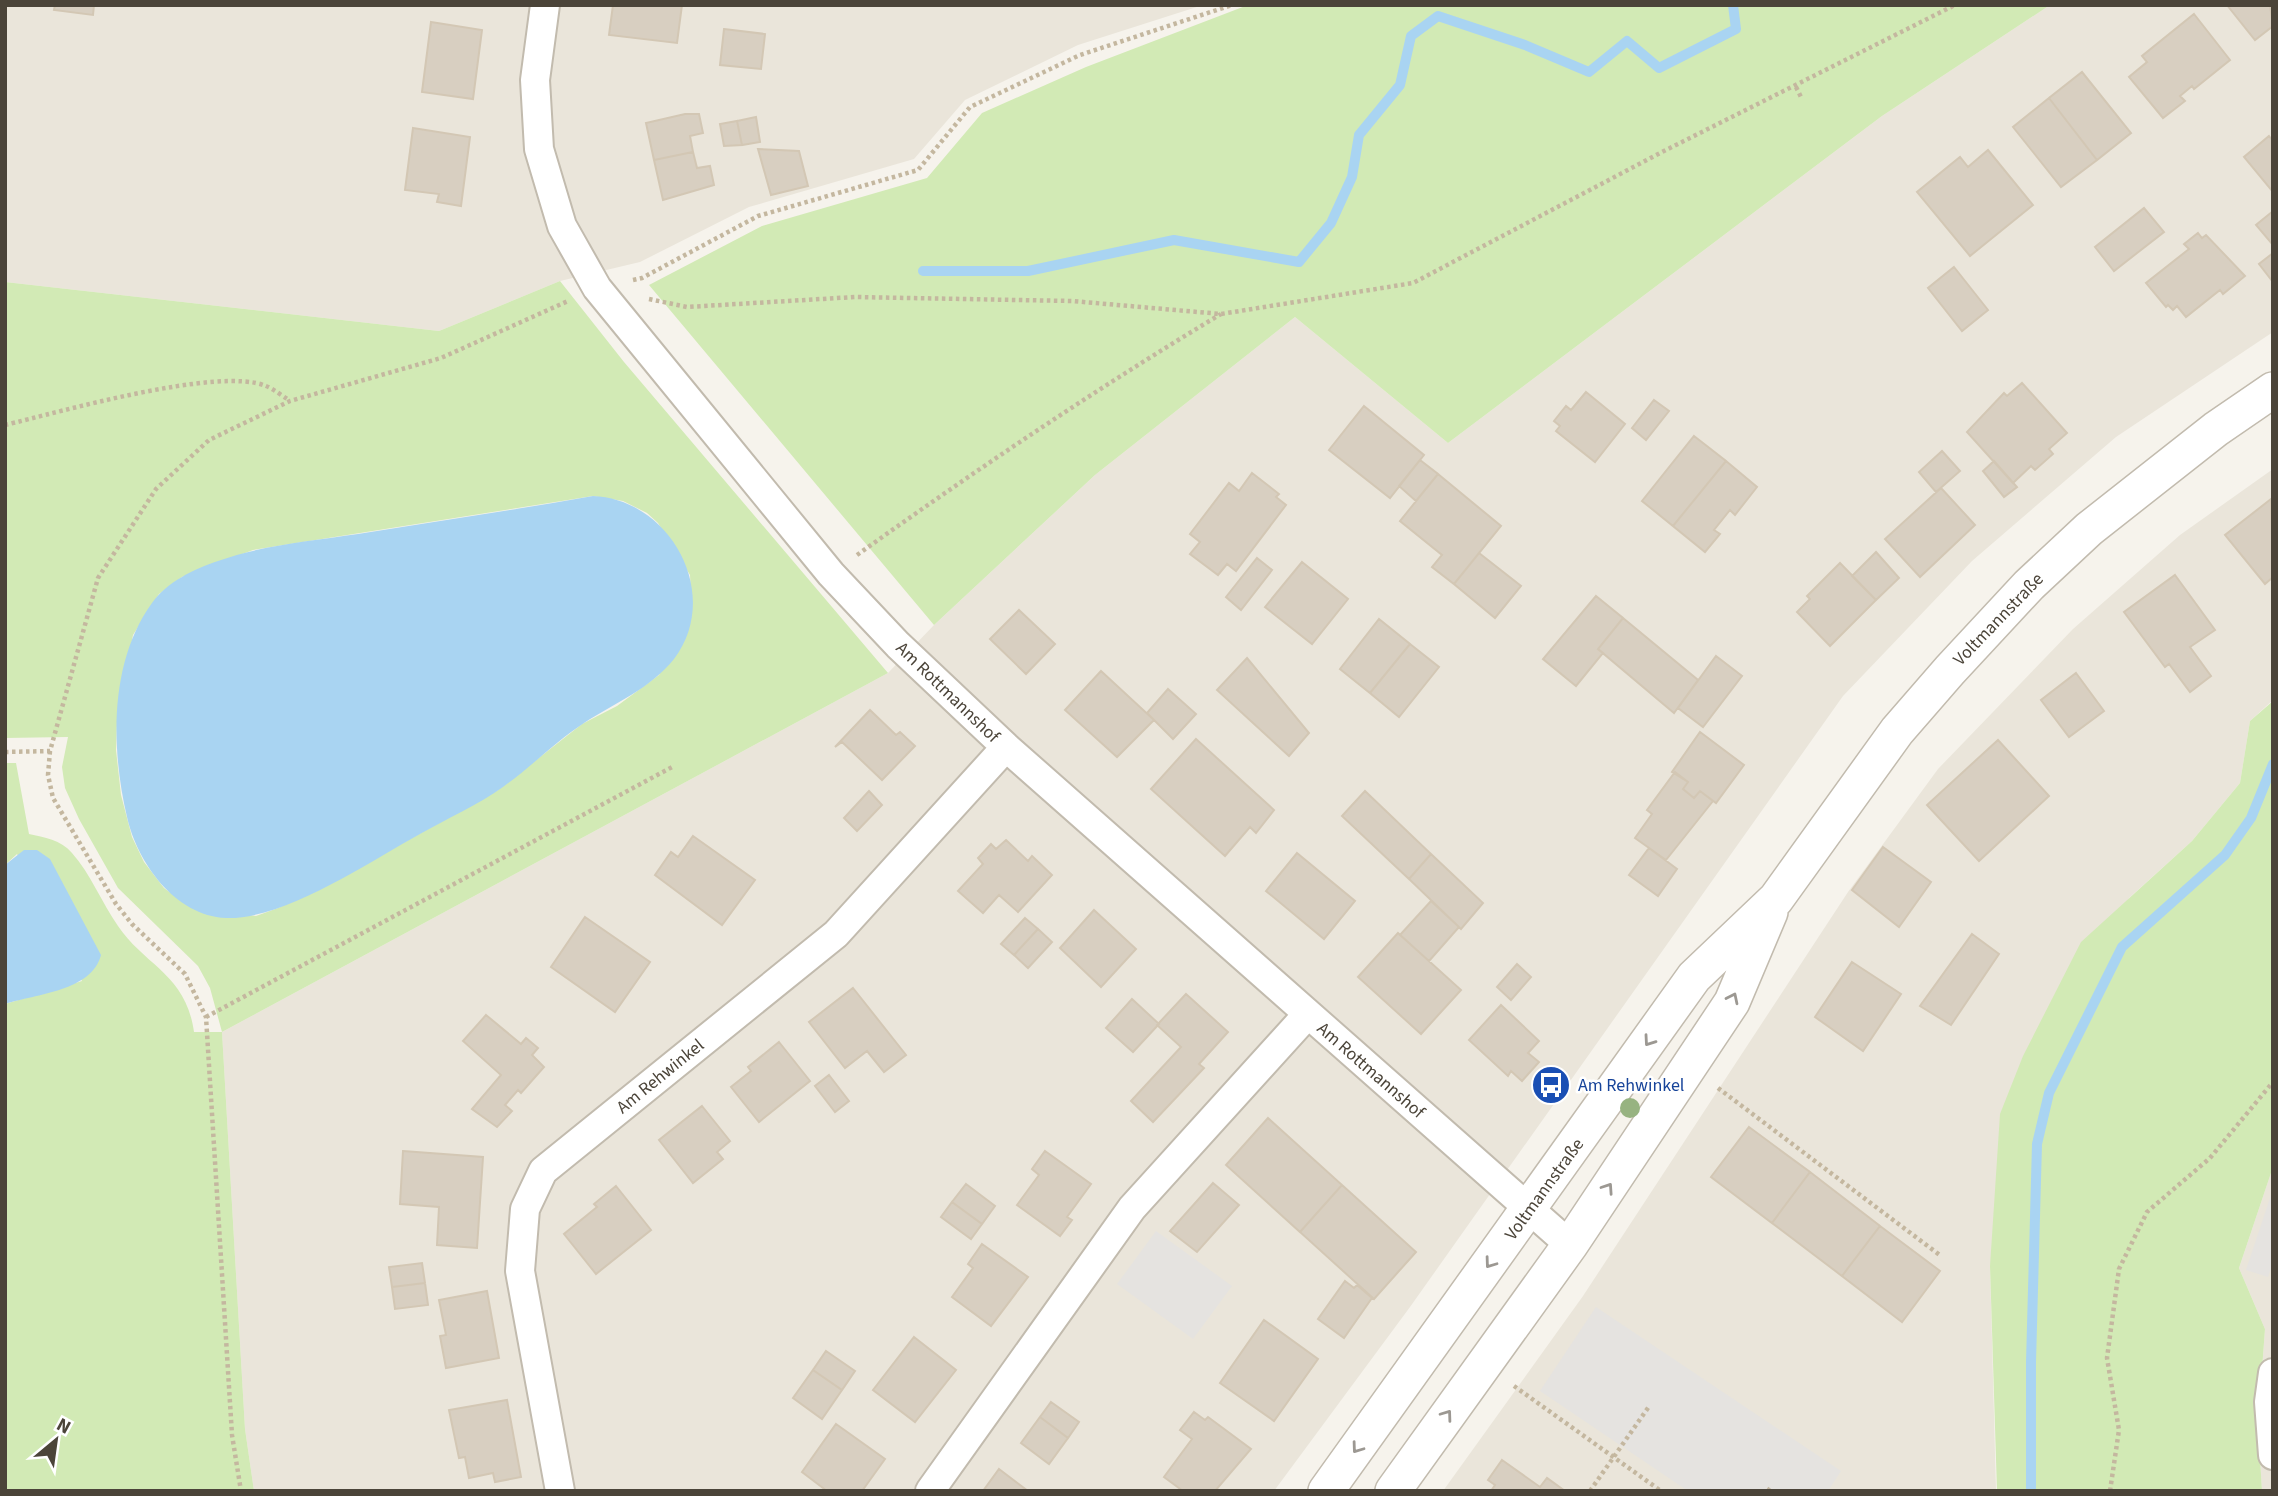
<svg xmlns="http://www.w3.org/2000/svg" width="2278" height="1496" viewBox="0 0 2278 1496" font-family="'Source Sans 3',sans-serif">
<rect width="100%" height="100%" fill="#f6f3ec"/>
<path fill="#eae5da" d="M5,5h1198l-125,40 -113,55 -51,59 -165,48 -109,55 -80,19 -121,50 -434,-49z
M2050,5h223v327l-157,105 -144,124 -129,135 -433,611 -136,184h-1020l-9,-62 -23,-397 666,-359 46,-48 161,-150 200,-158 153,126 434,-327z
M2273,469v231l-23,21 -10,62 -48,58 -63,57 -139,368 6,225h-553l140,-195 265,-404 90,-123 135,-140 107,-94z
M2273,1167v324h-11l-4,-67 7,-95 -26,-61z"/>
<path fill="#d2eab5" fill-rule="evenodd" d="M1248,5h802l-168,111 -434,327 -153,-126 -200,158 -161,150 -285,-340 113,-59 165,-48 55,-65 104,-46z
M560,281l64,81 264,311 -666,359 23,397 9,62h-249v-487l77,-23 -65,-127 -12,11v-102h11l13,71c15,3 32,6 43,19 18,20 30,50 46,73 27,40 68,48 76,106h28l-12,-44 -12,-22 -80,-78 -39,-69 -14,-31 -3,-21 6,-30 -63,1v-456l434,49zM593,496l30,5 24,12 11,10 32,52 2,40 -33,60 -42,31 -35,18 -84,66 -160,89 -60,29 -22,8 -66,-9 -26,-19 -20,-26 -12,-25 -11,-42 -5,-45 1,-28 16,-87 26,-41 23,-17 71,-27z
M2273,701v466l-34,101 26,61 -7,95 4,67h-265l-7,-225 10,-152 23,-58 58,-114 111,-101 48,-58 10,-62z"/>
<path fill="#e5e3e0" d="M2273,1189v73l-5,15 -22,-7z
M1156,1231l76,55 -39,53 -76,-55z
M1596,1307l245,164 -13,20h-140l-148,-100z"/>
<path fill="#a9d4f2" d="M593,496c77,3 130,98 81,163 -24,30 -59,44 -90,64 -29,19 -53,44 -81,64 -25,18 -55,31 -83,47 -51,28 -136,86 -194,84 -51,-2 -89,-56 -99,-101 -16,-68 -18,-155 25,-214 15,-21 42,-34 66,-42 45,-16 93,-20 140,-27 78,-13 157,-24 235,-38z
M24,850h13l13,9 51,96c-9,36 -65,39 -96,49v-139z"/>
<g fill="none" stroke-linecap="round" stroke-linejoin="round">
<path stroke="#a9d4f2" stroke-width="10" d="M923,271h105l146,-31 125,22 32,-39 21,-46 7,-42 41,-50 11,-49 27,-20 87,29 64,27 38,-31 32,27 77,-39 -3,-24
M2031,1491v-129l6,-218 12,-51 73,-146 103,-92 26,-37 22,-54"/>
</g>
<path fill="#d8cfc1" stroke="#d3c7b4" stroke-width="2" d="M55,5h39l-1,10 -39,-5z
M613,5h69l-5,38 -68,-8z
M2227,5h43l3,21 -18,14z
M2194,14l36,46 -36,29 -2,-3 -12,10 5,5 -22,17 -34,-41 18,-15 -5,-6z
M431,22l51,8 -9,69 -51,-7z
M724,29l41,5 -4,35 -41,-4z
M2082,72l49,61 -34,27 -48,-62z
M2049,98l48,62 -36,27 -48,-60z
M685,114h14l4,19 -13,3 3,16 -39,8 -8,-37z
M756,117l4,25 -18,3 -5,-24z
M737,121l5,24 -18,1 -4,-22z
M413,128l57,9 -9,69 -24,-4 2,-8 -34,-4z
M2269,136l4,5v51l-29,-35z
M758,149l41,2 9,35 -37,9z
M1988,150l45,55 -63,51 -53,-64 43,-35 8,10z
M693,152l4,16 13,-2 4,19 -51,15 -9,-40z
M2144,208l20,24 -50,39 -19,-24z
M2273,211v34l-17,-20z
M2198,233l4,5 4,-3 39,41 -22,18 -3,-4 -34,27 -9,-11 -4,4 -5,-5 -2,2 -20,-24 43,-34 -5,-5z
M2273,253v29l-14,-18z
M1954,267l34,43 -26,21 -34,-43z
M2022,383l45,50 -18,16 4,5 -18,16 -4,-4 -18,17 -46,-51 37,-39 3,3z
M1586,392l39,32 -30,38 -39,-31 4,-5 -6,-5 12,-15 5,4z
M1654,400l15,11 -23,29 -14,-12z
M1364,406l60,49 -34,43 -61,-48z
M1694,436l32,25 -53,65 -31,-25z
M1942,451l18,20 -24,21 -17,-20z
M1420,460l18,14 -22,27 -17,-15z
M1726,461l31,26 -22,28 -5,-5 -16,20 6,4 -15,18 -32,-26z
M1994,461l23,26 -13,10 -21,-26z
M1252,473l27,21 -3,3 10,8 -50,66 -9,-7 -9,11 -28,-21 10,-12 -10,-8 39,-51 10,8z
M1438,474l63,52 -47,58 -22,-17 10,-12 -42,-34z
M1941,488l34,37 -55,52 -35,-38z
M2271,499l2,78 -8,7 -40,-49z
M1876,552l23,26 -23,22 -24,-24z
M1479,553l42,33 -26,32 -41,-34z
M1257,558l15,12 -31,40 -15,-13z
M1302,562l46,37 -36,45 -47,-37z
M1840,563l36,37 -46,46 -33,-34 13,-13 -3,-3z
M2175,575l40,55 -25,17 21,29 -21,16 -21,-28 -4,3 -41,-55z
M1596,596l27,22 -25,31 5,4 -27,33 -33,-27z
M1019,610l36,34 -29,30 -36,-35z
M1623,618l75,62 -24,33 -76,-64z
M1379,619l31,25 -40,49 -30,-24z
M1410,644l29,23 -40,50 -29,-24z
M1716,656l26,20 -39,51 -25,-19z
M1247,658l62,75 -20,23 -72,-66z
M1101,671l53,49 -37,37 -52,-47z
M2076,673l28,38 -35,26 -28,-37z
M1168,689l28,25 -23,25 -26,-26z
M870,710l26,25 4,-3 15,14 -33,34 -40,-38 -7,5z
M1700,732l44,33 -28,38 -16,-12 -6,7 -11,-9 5,-7 -16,-10z
M1196,739l78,71 -18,23 -6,-6 -25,29 -74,-67z
M1998,740l51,56 -70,65 -52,-56z
M1675,772l13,10 -5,7 11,9 6,-7 13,10 -47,59 -31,-22 17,-24 -5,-4z
M869,791l13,14 -25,26 -13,-13z
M1365,791l66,63 -22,25 -67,-63z
M693,836l62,44 -33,45 -67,-50 16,-23 7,5z
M1006,840l22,21 4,-5 20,19 -34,37 -19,-17 -16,18 -25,-22 25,-27 -5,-6 13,-14 5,5z
M1883,847l48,35 -32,45 -47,-37z
M1649,848l28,21 -19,27 -29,-21z
M1297,853l58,48 -31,38 -58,-48z
M1431,854l52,49 -22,26 -52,-50z
M1431,901l28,26 -30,34 -29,-26z
M1094,910l42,39 -35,38 -41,-39z
M585,917l65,45 -35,50 -64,-45z
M1025,918l13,11 -24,26 -13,-11z
M1038,929l14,13 -24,26 -14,-13z
M1398,933l63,57 -40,44 -63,-57z
M1972,934l27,20 -48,71 -31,-19z
M1852,962l49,32 -38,57 -48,-34z
M1517,964l14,13 -20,23 -14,-13z
M853,988l53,67 -22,17 -17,-21 -22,17 -36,-46z
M1186,994l42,38 -29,32 5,4 -51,54 -22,-21 50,-54 -24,-22z
M1132,999l27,25 -26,28 -27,-24z
M1501,1005l38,36 -11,12 11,9 -17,19 -11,-10 -3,5 -39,-36z
M486,1015l35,29 5,-6 12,10 -6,7 12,12 -23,26 -3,-3 -13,15 7,6 -15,16 -25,-18 29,-34 -38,-34z
M779,1042l31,39 -51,41 -28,-35 20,-16 -3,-4z
M829,1075l20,26 -14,11 -20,-26z
M702,1106l28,35 -13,11 6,7 -30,24 -34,-43z
M1268,1118l74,67 -42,47 -74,-67z
M1749,1127l61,45 -38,51 -61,-46z
M403,1151l80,6 -6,91 -40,-3 2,-38 -39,-3z
M1045,1151l46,33 -24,33 5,3 -12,16 -43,-31 22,-30 -7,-6z
M1810,1172l70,54 -38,50 -70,-53z
M1213,1183l26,22 -42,47 -27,-21z
M966,1184l29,22 -13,18 -30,-22z
M1342,1185l74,67 -42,47 -74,-67z
M616,1186l35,44 -55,44 -32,-40 33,-27 -3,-3z
M952,1202l30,22 -11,15 -30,-22z
M1880,1226l60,45 -38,51 -60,-46z
M982,1244l46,33 -37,49 -39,-29 21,-29 -5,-4z
M422,1263l3,20 -33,4 -3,-20z
M1345,1281l9,7 3,-3 15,13 -28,40 -26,-19z
M425,1283l3,22 -33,4 -3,-22z
M487,1291l12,67 -53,10 -6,-32 6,-1 -7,-35z
M1264,1320l54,39 -44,62 -54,-38z
M914,1337l42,33 -41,52 -42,-32z
M826,1351l29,20 -13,19 -29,-20z
M813,1370l29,20 -20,29 -29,-21z
M507,1400l14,77 -26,5 -2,-9 -24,5 -4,-21 -6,1 -10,-48z
M1051,1402l28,20 -11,16 -28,-21z
M1194,1412l11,8 3,-3 43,32 -36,42h-32l-19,-14 28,-38 -12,-9z
M1040,1417l28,21 -19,26 -28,-21z
M836,1424l49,35 -23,32h-35l-25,-19z
M1502,1460l38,27 7,-9 18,13h-74l4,-6 -7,-5z
M999,1469l29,22h-45z"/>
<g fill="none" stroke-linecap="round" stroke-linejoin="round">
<defs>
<path id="minor" d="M545,5l-10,75 4,69 23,77 35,62 234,286 67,71 108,102 564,498
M2273,1373l-4,29 4,53
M560,1491l-40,-220 5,-62 18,-38 293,-237 170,-187
M930,1491l202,-283 175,-193"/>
<path id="tertiary" d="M1326,1491l368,-514 82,-78 121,-168 53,-61 79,-85 60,-56 127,-100 57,-39
M1393,1491l177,-246 162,-243 38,-90"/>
</defs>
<use href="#minor" stroke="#c2bbae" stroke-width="32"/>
<use href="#tertiary" stroke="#c2bbae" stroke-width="38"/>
<path stroke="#c4b79f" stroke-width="4.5" stroke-dasharray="3.5 3.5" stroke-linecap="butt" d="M1796,87l6,12
M633,280l9,-2 116,-62 160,-46 52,-63 110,-52 152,-50
M649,299l38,8 168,-10 217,4 149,13 192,-31 249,-131 293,-147
M5,425c55,-13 214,-59 261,-39 8,3 16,10 23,14
M857,555c119,-85 239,-166 364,-241
M50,751l-2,24 5,23 63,106 16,20 53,50 21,43 26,418 9,56
M5,752l45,-1 48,-173 58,-89 53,-49 81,-39 151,-43 127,-57
M206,1017l468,-251
M1718,1088l223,168
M1514,1386l147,105
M1590,1491l60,-86
M1768,1491l3,-4
M2110,1491l9,-61 -12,-72 12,-89 28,-57 63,-54 63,-76"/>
<use href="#minor" stroke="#fff" stroke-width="28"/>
<use href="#tertiary" stroke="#fff" stroke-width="35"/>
</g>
<circle fill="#97b381" cx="1630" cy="1108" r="10"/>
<defs><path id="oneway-chevron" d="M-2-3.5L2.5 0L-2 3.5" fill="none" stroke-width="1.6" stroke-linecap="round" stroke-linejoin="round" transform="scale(1.75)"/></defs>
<g stroke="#9c9892">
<use href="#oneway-chevron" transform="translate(1733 998) rotate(-64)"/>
<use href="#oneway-chevron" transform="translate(1649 1041) rotate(125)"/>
<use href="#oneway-chevron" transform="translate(1608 1188) rotate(-56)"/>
<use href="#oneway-chevron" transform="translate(1490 1263) rotate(126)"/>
<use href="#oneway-chevron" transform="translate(1447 1415) rotate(-54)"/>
<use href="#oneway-chevron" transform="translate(1357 1448) rotate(126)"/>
</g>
<defs>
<symbol id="bus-disc" viewBox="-11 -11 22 22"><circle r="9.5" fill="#1a4fb4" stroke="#fff"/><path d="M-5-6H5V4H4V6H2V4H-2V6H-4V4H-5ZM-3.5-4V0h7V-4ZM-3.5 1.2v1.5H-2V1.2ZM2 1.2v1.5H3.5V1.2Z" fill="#fff"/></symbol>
</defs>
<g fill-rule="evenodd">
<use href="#bus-disc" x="1529" y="1063" width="44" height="44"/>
</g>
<g text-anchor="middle" stroke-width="5" stroke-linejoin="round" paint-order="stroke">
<g font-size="18" fill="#4b4439" stroke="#fff">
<text transform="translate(1998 619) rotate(-46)" y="6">Voltmannstraße</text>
<text transform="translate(948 692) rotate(44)" y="6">Am Rottmannshof</text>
<text transform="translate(1371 1070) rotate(41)" y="6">Am Rottmannshof</text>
<text transform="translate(660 1076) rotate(-39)" y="6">Am Rehwinkel</text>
<text transform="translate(1544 1189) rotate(-54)" y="6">Voltmannstraße</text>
</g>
<g font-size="18" fill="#164399" stroke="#fff" text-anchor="start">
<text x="1578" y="1091">Am Rehwinkel</text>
</g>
</g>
<rect width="2278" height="1496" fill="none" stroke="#4b4439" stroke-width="14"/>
<g transform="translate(56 1440) rotate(29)" stroke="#ffffff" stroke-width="5" paint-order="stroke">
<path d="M0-5L12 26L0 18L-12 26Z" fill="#4b4439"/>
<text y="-10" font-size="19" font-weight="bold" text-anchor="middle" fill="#4b4439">N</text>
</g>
</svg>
